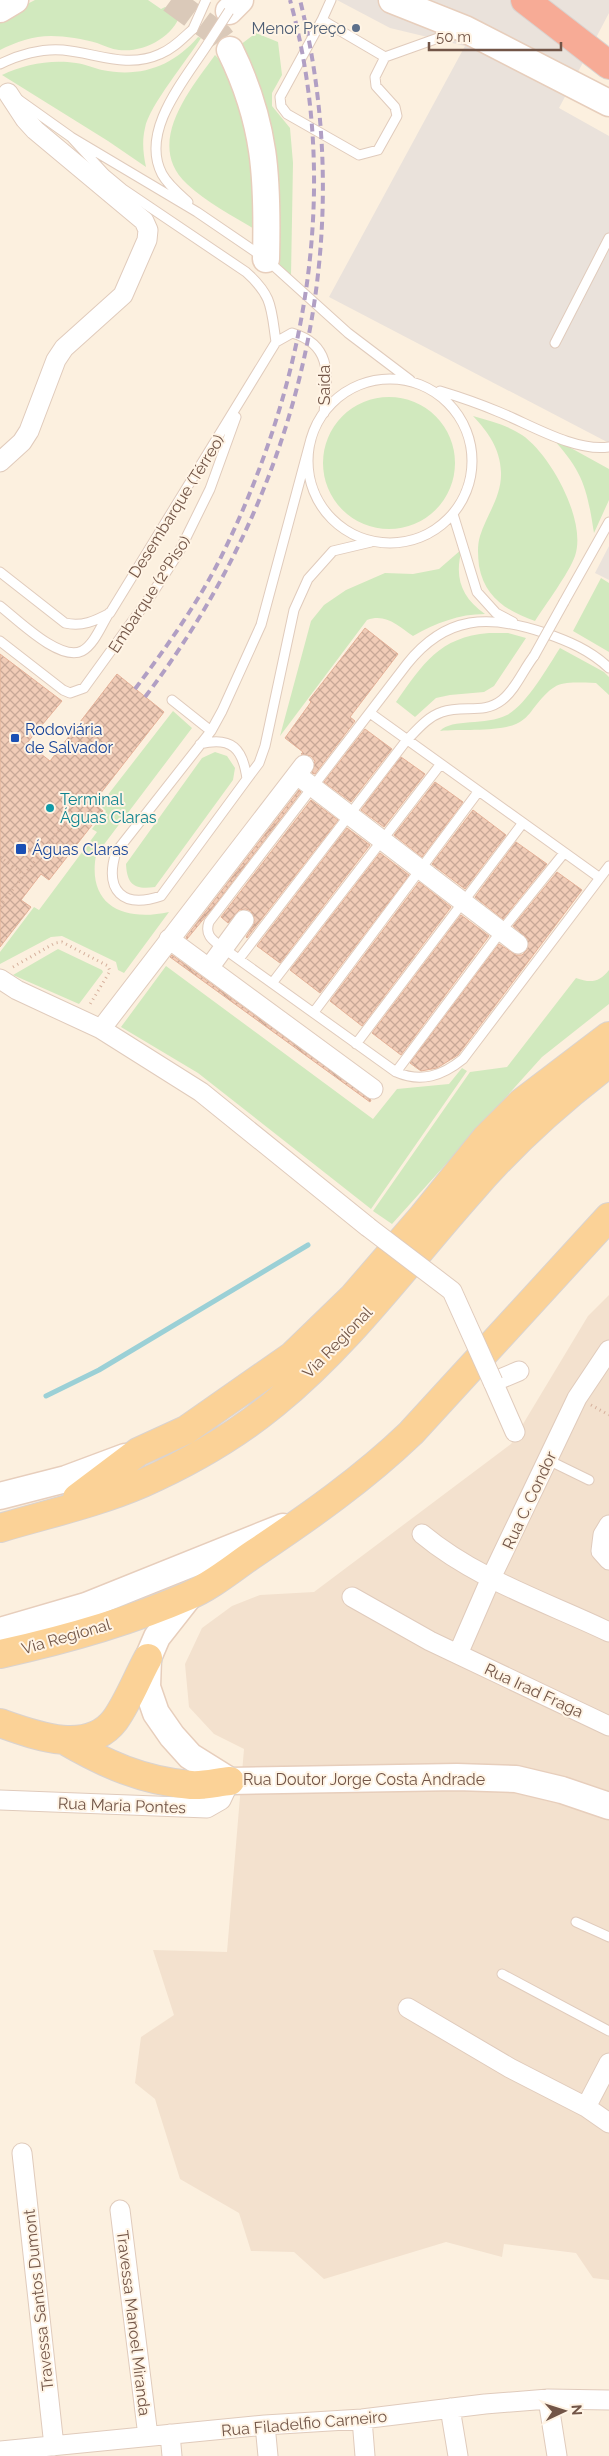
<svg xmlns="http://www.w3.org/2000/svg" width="609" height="2456" viewBox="0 0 609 2456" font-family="Raleway,sans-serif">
<defs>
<pattern id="building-cross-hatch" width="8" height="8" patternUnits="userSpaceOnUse" patternTransform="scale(1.25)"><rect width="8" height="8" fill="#f1ccb7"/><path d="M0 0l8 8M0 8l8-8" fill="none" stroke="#c8a897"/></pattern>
</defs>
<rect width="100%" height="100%" fill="#fcf0df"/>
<path fill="#f3e1ce" d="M609,1295v985l-16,-2 -17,-25 -72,-9 -2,13 -56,-15 -122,37 -30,-27 -43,-1 -12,-38 -59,-34 -25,-80 -20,-16 6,-46 33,-22 -21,-65 74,2 17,-203 -30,-15 -25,-27 -4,-43 17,-36 30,-22 28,-11 54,-3 197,-148 77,-128z"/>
<path fill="#eae2db" d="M337,0h272v13l-50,95 50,28v307l-280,-146 136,-251 -75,-18z
M609,546v34l-14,-7z"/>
<path fill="#d1e9be" d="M35,0h113l13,9 4,-2 15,7c-6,23 -37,39 -61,36 -8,-1 -14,-4 -22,-7 -14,-4 -31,-7 -46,-7 -18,0 -35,6 -51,14v-32z
M256,33l22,9 4,33 -10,18v13l18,22 3,35 -2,113 -17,-16 -38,-212z
M198,37l3,1c-13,21 -52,68 -56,90 -3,13 -2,25 1,39l-38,-26 -106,-66c22,-11 50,-16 74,-12 9,1 18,5 26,7 39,8 71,-4 96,-33z
M215,55l24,25 22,153c-24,-15 -53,-29 -74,-49 -43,-40 3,-94 28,-129z
M323 463a66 66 0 1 1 132 0a66 66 0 1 1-132 0Z
M473,416c17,5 34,9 49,19 29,20 65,86 53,121 -6,17 -30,49 -40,65 -28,-10 -50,-23 -56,-55 -1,-10 -2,-20 1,-30 7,-22 22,-40 21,-64 -1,-24 -13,-40 -28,-56z
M551,437l58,32v31l-15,33c-7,-45 -11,-62 -43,-96z
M462,549c-8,28 -1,48 23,65 -26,0 -49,9 -72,22 -15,-10 -27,-23 -46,-16l-87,116 31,-115 13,-16 22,-15 39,-17 28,1 26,-5z
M601,578l8,5v69l-36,-21z
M489,633h19l18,5 -32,48 -10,6 -34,3 -14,3 -21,19 -19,-15c27,-38 43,-65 93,-69z
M560,648l44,24 5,5v18l-13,-12c-37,-1 -40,-3 -63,26 -4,6 -10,12 -17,15 -18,8 -55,5 -76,7 12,-13 46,-5 67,-16 20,-11 40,-47 53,-67z
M173,711l19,17 -96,127c-9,51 28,67 73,57l-45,61 -6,-3 -2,-8 -54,-26 -11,1 -51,27v-12l34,-45 5,3 58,-78 -5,-3 14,-18 -6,-6z
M215,752l12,4 8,12 -2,12 -78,107c-20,3 -28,-2 -29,-23l76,-106z
M58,949l44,21 1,2 -24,32 -66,-29z
M166,966l207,153 24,-30 52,-5 13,-16 5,3 -96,138 -173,-136 -77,-46z
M609,970v34l-67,53 -150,167 -19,-13 97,-139 37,-5 69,-89c14,5 23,5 33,-8z"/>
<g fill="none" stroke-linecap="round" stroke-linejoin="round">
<path stroke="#9bd0d6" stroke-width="5" d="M46,1396l53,-26 209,-125"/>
</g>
<path fill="url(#building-cross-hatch)" stroke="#e4b198" d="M365,628l33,26 -48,63 5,4 -40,53 -3,-1 3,-12 -4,-5 -10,-2 2,-2 -18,-14 26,-36 -2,-2z
M0,654l62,47 -35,42 23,18 67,-87 47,38 -71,91 10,8 -54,69 -8,-6 -20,26 10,7 -31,40z
M365,729l27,20 -41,53 -27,-20z
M401,757l24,17 -41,53 -23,-17z
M435,782l28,20 -41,55 -28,-22z
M299,790l2,2 -90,118 -24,29 -1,-2z
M311,800l27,20 -91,118 -1,-1 9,-15 -4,-11 -5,-2 -7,1 -11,13 -7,-6z
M473,810l33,25 -41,54 -33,-25z
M347,828l23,17 -90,118 -23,-17z
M516,842l31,22 -44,55 -28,-22z
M380,853l29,22 -89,118 -30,-23z
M557,872l25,18 -124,165 -21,13 -16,3 -11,-8 89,-119 17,11h6l5,-5 1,-11 -15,-13z
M419,882l32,25 -89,119 -32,-25z
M461,915l28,21 -88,119 -29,-22z
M172,955l199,145 -1,2 -200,-145z"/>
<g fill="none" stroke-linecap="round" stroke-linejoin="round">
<path stroke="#dac9b9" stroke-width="26" stroke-dasharray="26 13" stroke-linecap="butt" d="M171,0l49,36 10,14"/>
<defs>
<path id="lane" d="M331,0l-9,20 63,37 70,-25
M322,20l-42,77 1,9 6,8 72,41 19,-5 19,-34 -2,-9 -19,-21 -1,-9 10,-20
M0,64c18,-9 42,-16 63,-14 33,3 64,19 97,4 13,-5 23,-16 33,-25
M19,100l52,37 126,75 69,47 82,74 62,47
M188,202c-9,-8 -20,-17 -26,-28 -23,-44 25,-97 47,-132
M276,342l16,-9c42,12 35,45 32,80
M555,343l54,-105
M308 461a82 82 0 1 1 164 0a82 82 0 1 1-164 0Z
M440,391c20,6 40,13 59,21 32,13 76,40 110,35
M311,439l-50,186 -39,86 -11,20 -95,121c-12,39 7,57 45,44l86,-117 12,-16 6,-17 29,-136 14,-31 25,-28 38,-9
M453,514l24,78 19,21 17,9
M0,572l65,51c17,4 30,-2 45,-10l166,-271c-5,-34 -3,-46 -30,-70l-123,-83 -18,-15 -34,-37
M564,602l45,-80
M0,606c18,14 60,56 82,45 12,-6 20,-27 27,-38
M0,641l63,49 7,3 14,-5 68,-94 27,-42 31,-63 26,-72
M609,668c-19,-18 -41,-27 -64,-35 -56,-19 -99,-18 -138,31l-198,258c-5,14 5,19 14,26l173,124c25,11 46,4 67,-13l146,-193
M172,700l39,31
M370,713l230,165
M200,744c32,-8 43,5 47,35
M239,959l167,-218c11,-11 21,-24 36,-29 21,-8 41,3 60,-12 14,-11 21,-30 32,-44
M273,982l167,-217
M314,1012l164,-220
M356,1044l166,-220
M396,1072l106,-142 62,-77
M548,1460l41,20
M576,1922l33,15
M502,1974l107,57"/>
<path id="street" d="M0,462l22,-20 7,-11 27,-71 8,-12 59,-53 24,-55 1,-10 -4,-9 -109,-91 -10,-11 -17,-26
M297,775l221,169
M169,939l204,150
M209,968l35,-48
M0,979l17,11 84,39 100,63 167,135
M101,1029l203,-264
M515,1432l-22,-50 26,-11
M609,1525l-6,10 -2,16 8,9
M422,1534c54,45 124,68 187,98
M352,1597l78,44 179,85
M458,1654l33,-76 86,-180 32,-48
M0,1800l207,8 14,-8 9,-19
M408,2008l102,60 76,39 23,16
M586,2107l23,-44
M22,2153l32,293
M120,2210l28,226
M548,2399l9,57
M450,2408l8,48
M362,2419l3,37
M265,2425l3,31
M170,2434l2,22
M0,2451l265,-26 97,-6 123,-15 63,-5 61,1"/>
<path id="secondary" d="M392,0l73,29 144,74
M0,9l15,-9
M229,11l11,-11
M230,50c36,73 38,129 36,209
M0,1496l66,-17 59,-22
M190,1595l-33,42 -9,21 -1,29 9,26 16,23 18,20 40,25 227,-4 59,2 46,11 47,16
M0,1631l86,-25 197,-79"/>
<path id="primary" d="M77,1498l61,-46 48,-22 106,-74 61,-59 70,-81 63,-78 35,-35 88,-67
M0,1528c47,-14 97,-25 143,-45 45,-20 92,-47 131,-79 75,-61 133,-141 197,-213 41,-48 88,-90 138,-128
M0,1654c64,-14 128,-32 188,-58 24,-10 46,-29 67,-43 55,-37 108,-74 156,-120l198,-216
M0,1723c34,12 88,33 115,-3 13,-18 22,-42 33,-62
M64,1740c41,24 79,41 127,45 13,1 27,-3 39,-4"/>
<path id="highway" d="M525,0l84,65"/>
</defs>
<use href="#lane" stroke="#e0cbbc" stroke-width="11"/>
<use href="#street" stroke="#e0cbbc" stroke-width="21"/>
<use href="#secondary" stroke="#e7cebc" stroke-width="29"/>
<use href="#primary" stroke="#dad3cf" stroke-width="30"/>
<use href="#highway" stroke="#dad3cf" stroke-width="30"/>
<path stroke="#d5af9b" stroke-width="3" stroke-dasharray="1 4" stroke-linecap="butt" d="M0,857l24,18
M0,906l73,-94
M13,967l42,-24 7,-1 46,24 2,5 -21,35
M591,1405l18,10"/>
<use href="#lane" stroke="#fff" stroke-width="9"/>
<use href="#street" stroke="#fff" stroke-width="19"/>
<use href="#secondary" stroke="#fff" stroke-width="26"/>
<use href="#primary" stroke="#fbd297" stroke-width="28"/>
<use href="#highway" stroke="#f7ab96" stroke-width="28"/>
<path stroke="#b19fc4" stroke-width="4" stroke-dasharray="8 5" stroke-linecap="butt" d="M135,689c33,-44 66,-90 90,-140 82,-170 116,-364 65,-549
M145,697c152,-199 216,-452 155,-697"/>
<defs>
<path id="lane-bridge" d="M193,29l13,-29
M209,42l20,-31
M534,656l30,-54"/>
<path id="street-bridge" d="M368,1227l84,64 41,91"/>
</defs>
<use href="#lane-bridge" stroke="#e0cbbc" stroke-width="11" stroke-linecap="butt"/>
<use href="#street-bridge" stroke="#e0cbbc" stroke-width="21" stroke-linecap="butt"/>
<use href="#lane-bridge" stroke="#fff" stroke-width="9"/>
<use href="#street-bridge" stroke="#fff" stroke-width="19"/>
</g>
<circle fill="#5c6f8a" stroke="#fff4e5" stroke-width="2" cx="356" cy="28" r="5"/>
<g fill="#1a4fb4" stroke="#fff4e5" stroke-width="2">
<rect x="10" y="733" width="10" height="10" rx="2.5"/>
<rect x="15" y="843" width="12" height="12" rx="2.5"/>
</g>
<circle fill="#0f9aa8" stroke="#fff4e5" stroke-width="2" cx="50" cy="808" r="5"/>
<g text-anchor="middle" stroke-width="4" stroke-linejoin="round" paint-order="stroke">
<g font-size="16" fill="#4e5e75" stroke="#fff4e5" text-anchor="end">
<text x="346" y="34">Menor Preço</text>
</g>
<g font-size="16" fill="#725547" stroke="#fff4e5">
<text transform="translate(324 385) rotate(-90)" y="6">Saída</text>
<text transform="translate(176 506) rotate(-58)" y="6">Desembarque (Térreo)</text>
<text transform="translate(149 594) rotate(-57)" y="6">Embarque (2ºPiso)</text>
<text transform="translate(337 1342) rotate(-46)" y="6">Via Regional</text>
<text transform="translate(529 1500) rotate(-65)" y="6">Rua C. Condor</text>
<text transform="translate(66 1636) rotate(-16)" y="6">Via Regional</text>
<text transform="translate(534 1690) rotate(25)" y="6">Rua Irad Fraga</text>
<text x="364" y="1785">Rua Doutor Jorge Costa Andrade</text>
<text transform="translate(122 1805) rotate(2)" y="6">Rua Maria Pontes</text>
<text transform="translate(38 2300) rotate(-96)" y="6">Travessa Santos Dumont</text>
<text transform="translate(134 2323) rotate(83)" y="6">Travessa Manoel Miranda</text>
<text transform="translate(304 2423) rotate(-5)" y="6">Rua Filadelfio Carneiro</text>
</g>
<g font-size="16" fill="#164399" stroke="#fff4e5" text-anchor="start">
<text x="25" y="735">Rodoviária<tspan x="25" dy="18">de Salvador</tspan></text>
<text x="32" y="855">Águas Claras</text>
</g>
<g font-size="16" fill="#0d838f" stroke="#fff4e5" text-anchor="start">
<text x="60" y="805">Terminal<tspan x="60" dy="18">Águas Claras</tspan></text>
</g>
</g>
<g transform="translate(564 2411) rotate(86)" stroke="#fff4e5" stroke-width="4" paint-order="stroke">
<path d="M0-4L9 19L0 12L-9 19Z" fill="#725547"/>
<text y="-8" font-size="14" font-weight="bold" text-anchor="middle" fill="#725547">N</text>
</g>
<path d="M429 42v8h132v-8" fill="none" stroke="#725547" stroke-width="2.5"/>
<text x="436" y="42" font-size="15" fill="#725547" stroke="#fff4e5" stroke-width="4" paint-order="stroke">50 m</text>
</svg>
